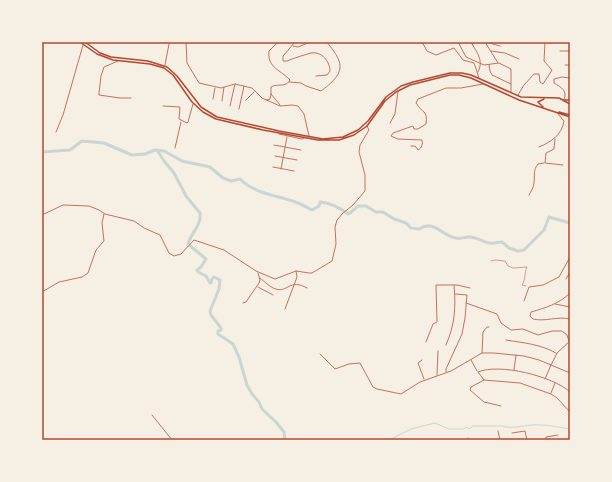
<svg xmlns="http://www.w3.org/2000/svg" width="612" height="482" viewBox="0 0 612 482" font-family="Helvetica,sans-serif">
<rect width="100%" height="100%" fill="#f6efe4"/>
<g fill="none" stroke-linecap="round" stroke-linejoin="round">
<path stroke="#c9d6d2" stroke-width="1" d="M389,440l22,-11 24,-6 14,6h14l4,-2 2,2 4,-3h29c9,3 20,0 29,-1 13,-1 26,2 39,4"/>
<path stroke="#c9d6d2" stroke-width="3" d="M157,150l7,11 10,12 12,23 14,17c2,12 -9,20 -12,31l18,15 -5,8 -4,3 1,2 8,4 4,7h1l1,-4 2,-2 6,3 -1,9 -9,22 1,4 10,13v2l-3,1v3l15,10 6,13 8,28 5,9 7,8 3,7 14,13 8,10 1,8
M42,152l28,-2 12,-9 22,2 28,12 13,-1 10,-4 9,1 18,10 28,6 13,11 8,3 9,-2c16,16 39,16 58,24 5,2 10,5 14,7l7,-4 1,-4c11,1 19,5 28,12l2,-1 8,-7h8l10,6h7l11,7 12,4 5,5 8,1c15,-10 23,7 37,9 5,1 8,-1 12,-1 7,-1 15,5 21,6 5,1 8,-1 13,-1l7,6 9,3 6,-1 20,-20 5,-13 21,6
M570,207v2"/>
<path stroke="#b5482f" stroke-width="0.5" d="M491,261l4,-1 10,1 3,5 5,2 14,-1c-3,6 -1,12 -5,18l4,1"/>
<path stroke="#c5725c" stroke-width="1" d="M186,42l1,21 12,20 22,5 14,-4 17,4 10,10 18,8 12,-1 6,1 6,8 5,22
M278,42l-9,9c-2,17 12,19 21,29 -4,8 -13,3 -19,7v7l9,11
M295,42l-12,14v5h4c7,-3 17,-6 24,-8 11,-2 19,9 19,18l-3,4 -11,1
M422,42l5,9 9,4 18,-7 9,12 11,3 5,15
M458,42l8,15 18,8 15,-2 12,6v24
M471,42c6,11 13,18 7,30
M485,42l13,21
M486,42l14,4
M293,46l5,1 12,-5
M491,51l14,2 14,6
M560,51h10
M118,61l-14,6 -3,9 -2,17v2l21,3h11
M165,65l4,-21
M489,65l1,6 2,4 19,9
M565,65h5
M289,82l12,1 5,3 15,5c9,-7 23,-17 18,-30 -2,-7 -8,-13 -12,-19
M518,95l6,-10 10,-11h5l1,8 3,2 9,-14 -8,-9 1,-19
M213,99l2,-11
M564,99c4,-8 -3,-12 -10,-16v-4l8,-2 8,1
M246,100l8,-8
M266,100l4,-1 1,-5
M222,101l2,-14
M163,106l17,1 -1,12 8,4 1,-1 5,-18
M230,106l5,-22
M239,109l5,-23
M390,123l5,-9 3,-23
M56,132l7,-17 20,-70
M279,134l23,5 2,-1
M555,139l-1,10 -8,4 -1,10 18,2
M274,145l27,5
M411,146h4l3,4c4,-2 5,-6 4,-10l-24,-1 -7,-3 2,-3 17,-6 3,-1 1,3h4l8,-5c2,-14 -4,-11 -10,-21l2,-4 28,-11h15l22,-4
M539,147c12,-5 23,-12 25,-26l-6,-7
M175,148l6,-26
M275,156l22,4
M273,167l21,4
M281,169l6,-32
M529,195c2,-3 5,-9 5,-12 1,-8 -1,-13 4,-19l6,-1
M42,215l21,-10 26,1 10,4 6,4 29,7 10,7 16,7 9,18 5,3 7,-2 13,-14 30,10 32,21 19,8 21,-8 13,2h3l20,-12 4,-17 -1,-17 2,-7 6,-7 10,-8 12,-14v-16l-6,-23 1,-7 9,-15 -2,-4
M260,278c5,4 11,10 16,11 11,4 14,-11 31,-1
M566,279l4,-7
M258,287l15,8
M42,292l17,-10 23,-5 6,-4 8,-23 8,-9 -2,-18 2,-9
M524,301l5,-14 14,-2 16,-8 11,-20
M243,303l3,-1 13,-19 1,-3 -2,-7
M466,303l31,11 4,9 10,7 12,-1 15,6 14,-4h10l5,4 2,6
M555,304l15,3
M285,309l12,-32 -1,-6
M506,340c18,3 34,4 50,13
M426,342l7,-18 4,-2 -1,-37h21l13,3
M446,345c9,-21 10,-37 8,-60
M482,353l1,-21 4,-5h2
M320,354l15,15 14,-5 11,-1 13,24 4,2 24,5 19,-12 31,-11 31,-18h12l30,3 15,4 12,5 -6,14
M422,360l-4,3 6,16
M471,360l6,11
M514,370l2,-15
M446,372v-3l16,-35 3,-16 2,-23 -12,-1
M437,375l1,-24
M484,380l36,3 31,11 6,4 13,14
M551,393l4,-10
M501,406l-17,-4 -14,-12 1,-3 13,-7 -6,-8c21,-9 75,4 92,20
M152,415l20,25
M498,431l2,9
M512,433l13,-2 2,9
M467,440l1,-2
M526,440h5
M546,440v-3l12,-2"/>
<path stroke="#c5725c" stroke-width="1" d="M570,293c-11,11 -25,15 -39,19l-1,4 3,3c12,3 24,-3 37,0
M570,341l-13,12 -6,12 19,8"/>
<path stroke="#b5482f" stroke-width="1.5" d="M564,100h6"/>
<path stroke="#b5482f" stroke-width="1.5" d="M80,42l17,12 16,6 37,4 14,4 9,7 19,27 11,10 13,7 47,11 55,10h21l15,-5 13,-9 18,-25 11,-9 14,-7 40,-10h9l12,3 48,22 51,17
M85,42l15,11 11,4 37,4 19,6 10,9 24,31 16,10 62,14 44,8 20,-2 15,-7 10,-9 18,-24 15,-11 12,-4 37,-9h12l9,2 50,22 38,1 11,6
M543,107l-5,-5 6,-3
M559,112l11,3"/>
</g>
<rect width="612" height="482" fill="none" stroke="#f6efe4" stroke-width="86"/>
<rect x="43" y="43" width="526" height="396" fill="none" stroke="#b5482f" stroke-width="1.5"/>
</svg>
